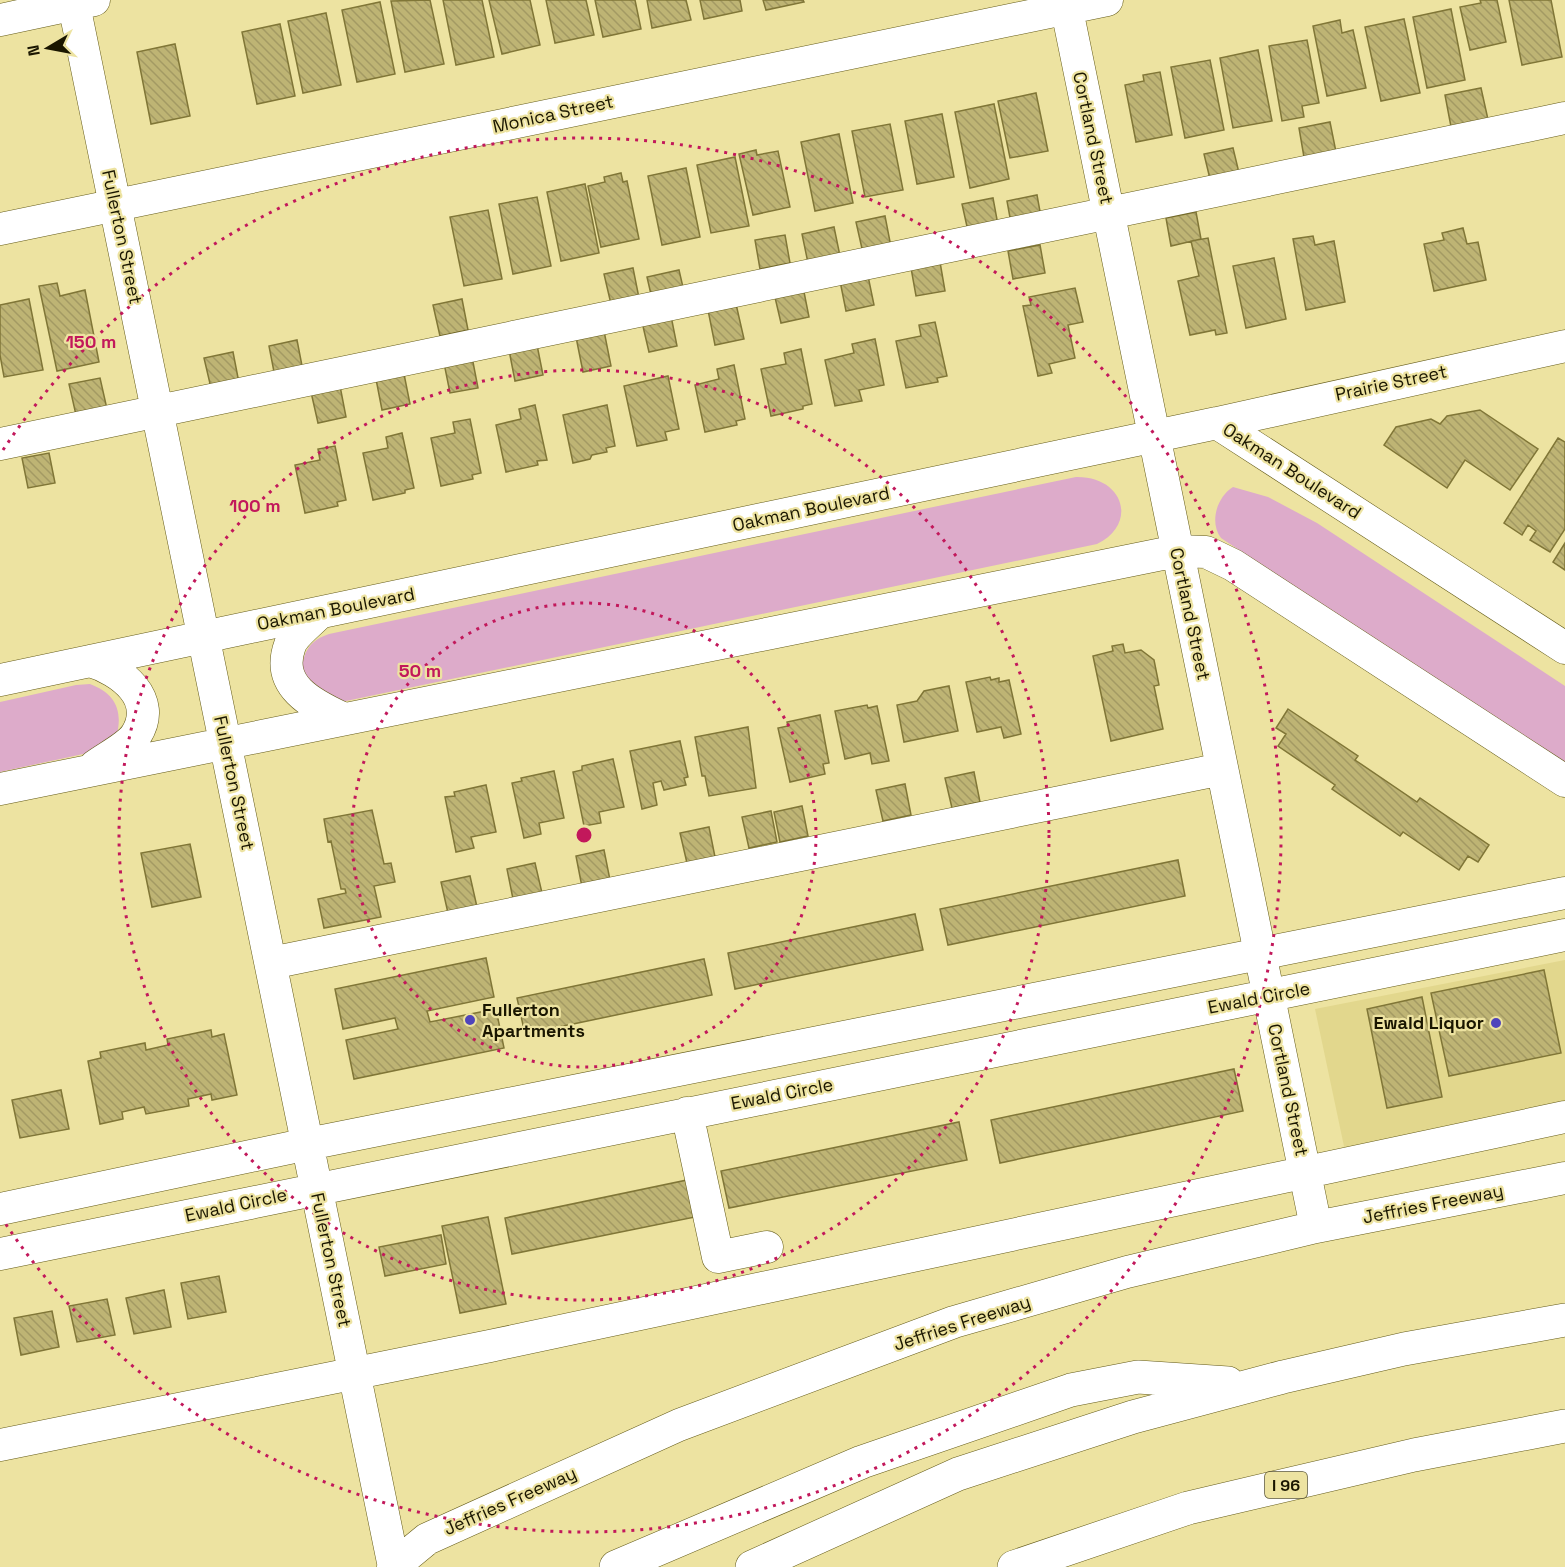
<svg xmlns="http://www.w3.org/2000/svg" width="1565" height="1567" viewBox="0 0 1565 1567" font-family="'Space Grotesk',sans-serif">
<defs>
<pattern id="building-back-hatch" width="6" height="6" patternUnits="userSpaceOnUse" patternTransform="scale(1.5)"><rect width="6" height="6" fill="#beb474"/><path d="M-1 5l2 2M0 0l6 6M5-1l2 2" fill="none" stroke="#a39a63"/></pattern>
</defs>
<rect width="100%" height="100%" fill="#ede3a1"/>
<path fill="#e2d78d" d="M1565,960v148l-220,43 -30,-142z"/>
<path fill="#ddabca" d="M1076,477c47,-1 63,46 21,67l-751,157c-26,3 -33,-12 -44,-33 2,-18 9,-28 27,-34z
M1233,487l35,10 49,26 248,163v81l-344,-229c-12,-16 -4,-41 12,-51z
M90,684c24,9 33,25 27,50l-29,19 -88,19v-70l76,-17z"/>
<path fill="url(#building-back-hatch)" stroke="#807637" stroke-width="1.5" d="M430,0l14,64 -39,8 -14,-71z
M443,0h39l12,57 -38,8z
M489,0h41l10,45 -38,9z
M546,0h40l8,35 -39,8z
M595,0h40l6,29 -38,8z
M647,0h39l5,20 -39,8z
M700,0h40l2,11 -38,8z
M763,0h40l1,2 -38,8z
M1480,0h17l9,42 -36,8 -10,-43 21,-4z
M1509,0h42l11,57 -40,8z
M380,2l15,72 -38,8 -15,-72z
M1451,9l14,71 -38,8 -14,-71z
M326,13l15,72 -38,8 -15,-72z
M1404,19l16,74 -39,8 -16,-74z
M1340,20l2,13 11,-3 13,58 -39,8 -14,-70z
M280,24l15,72 -38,8 -15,-72z
M1307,40l12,63 -17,3 2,11 -22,4 -13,-75z
M175,44l15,72 -39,8 -14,-72z
M1258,50l14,71 -39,7 -13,-70z
M1210,60l14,70 -39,8 -14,-71z
M1160,72l12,63 -36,7 -11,-57 19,-4 -1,-6z
M1481,88l8,36 -37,8 -7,-37z
M1036,93l12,58 -38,7 -12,-57z
M994,104l15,75 -39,9 -15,-76z
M942,114l12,63 -37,7 -12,-63z
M1330,122l7,35 -32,6 -6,-35z
M890,124l13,66 -38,7 -13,-66z
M839,134l14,69 -38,8 -14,-69z
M1233,148l7,29 -29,6 -7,-29z
M756,150l1,5 21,-4 12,56 -37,8 -14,-61z
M735,157l14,69 -38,7 -14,-68z
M686,168l14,69 -38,8 -14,-69z
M621,173l2,9 4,-1 12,58 -38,8 -13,-61 17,-4 -1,-5z
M585,184l14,69 -38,8 -14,-69z
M1037,195l4,22 -30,6 -4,-22z
M537,197l14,69 -38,8 -14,-70z
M993,198l5,27 -30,6 -6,-27z
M488,210l14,69 -38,7 -14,-69z
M1196,212l5,27 -30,7 -5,-28z
M885,216l6,31 -28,6 -7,-31z
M834,227l6,29 -32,7 -6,-29z
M1463,228l4,16 11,-2 8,38 -52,11 -10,-47 20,-4 -2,-7z
M785,235l5,28 -30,6 -5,-29z
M1313,236l2,9 19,-4 11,61 -39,8 -13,-71z
M1208,238l19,95 -11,2 -1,-5 -25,5 -12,-54 21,-5 -8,-35z
M1040,245l5,28 -32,6 -5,-28z
M1274,258l12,61 -40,9 -13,-62z
M940,262l5,29 -29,5 -5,-28z
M633,268l6,30 -28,6 -7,-30z
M679,270l6,26 -32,7 -6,-26z
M868,276l6,29 -28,6 -6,-30z
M57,283l3,13 25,-6 14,72 -42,9 -18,-85z
M803,287l6,30 -28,6 -7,-30z
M1075,288l8,34 -15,3 7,33 -26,6 3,9 -14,3 -15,-70 8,-1 -2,-8z
M29,299l14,71 -39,7 -4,-22v-50z
M462,299l6,31 -28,6 -7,-31z
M736,304l8,35 -29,6 -7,-35z
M671,316l6,30 -28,6 -7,-30z
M935,322l12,54 -10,2 1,4 -32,6 -10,-47 25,-5 -2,-11z
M604,331l7,35 -28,6 -7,-35z
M875,339l9,46 -25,5 3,11 -27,5 -10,-46 29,-7 -2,-9z
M297,340l6,31 -28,6 -6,-31z
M537,345l6,30 -28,6 -6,-31z
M801,349l11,55 -9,2v3l-32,7 -10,-47 25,-5 -2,-11z
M233,352l6,31 -28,5 -7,-30z
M472,357l6,31 -28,5 -6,-30z
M734,365l11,54 -9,2 1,4 -32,7 -10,-47 24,-6 -2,-10z
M404,374l6,30 -28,6 -6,-31z
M668,376l11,53 -14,3 2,8 -30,6 -13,-60z
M100,378l7,31 -31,6 -7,-31z
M340,386l6,31 -28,6 -7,-31z
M535,405l12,55 -10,1 1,4 -32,7 -10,-47 25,-6 -2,-10z
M607,405l8,41 -9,2 1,4 -15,3 -2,4 -17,4 -10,-48z
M1480,410l58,39 -28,41 -45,-30 -18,28 -63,-43 12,-18 35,-8 9,5 7,-8z
M470,419l11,54 -9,2 1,4 -32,7 -10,-48 24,-5 -2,-11z
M402,433l12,55 -9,2v3l-32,7 -10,-47 25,-5 -2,-11z
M1558,438l7,4v87l-15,23 -20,-12 6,-9 -8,-6 -6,10 -18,-12z
M335,446l11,54 -9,2 1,4 -33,7 -10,-48 25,-5 -2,-11z
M49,453l6,30 -27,5 -6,-30z
M1565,543v27l-12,-8z
M1123,644l2,9 16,-3 13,10 5,25 -5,1 9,43 -52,12 -18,-85 20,-5 -1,-5z
M990,677l1,3 8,-2v4l10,-2 12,54 -17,4 -3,-11 -24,5 -11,-50z
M949,686l9,45 -54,11 -7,-37 20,-4 7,-10z
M867,705l1,3 9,-2 12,55 -17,3 -2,-11 -25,6 -10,-48z
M1288,709l70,47 -3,4 62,42 3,-4 69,47 -11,17 -10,-6 -9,14 -56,-38 -3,4 -68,-47 3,-4 -57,-39 8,-12 -10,-6z
M820,715l9,48 -6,1 2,10 -35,8 -12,-54 10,-2 -1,-4z
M748,727l8,61 -47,8 -4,-20h-3l-7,-39z
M680,741l8,36 -4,1 2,7 -22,5 -3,-9 -8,2 4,22 -15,4 -12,-58z
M613,759l11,48 -25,5 2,11 -17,3 -11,-54 9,-2v-4z
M554,771l10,47 -25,5 2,11 -17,4 -12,-55 10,-2 -1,-3z
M974,772l6,30 -28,6 -7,-30z
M905,784l6,31 -28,6 -7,-31z
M486,785l10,47 -25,5 3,11 -18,4 -11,-55 10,-1 -1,-4z
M802,806l6,30 -28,6 -6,-30z
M372,810l12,54 7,-1 4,19 -21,4 7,31 -57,11 -6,-29 28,-6 -1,-4h-4l-10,-48 -3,1 -4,-23z
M771,811l6,31 -28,6 -7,-31z
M709,827l6,30 -28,6 -7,-30z
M190,844l11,53 -49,10 -11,-54z
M604,850l6,30 -28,7 -6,-31z
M1178,860l7,36 -237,49 -8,-36z
M535,863l7,30 -29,6 -6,-30z
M470,876l7,31 -29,6 -7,-31z
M915,914l8,36 -188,39 -7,-36z
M486,958l8,39 -67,14 3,11 66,-13 8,39 -150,31 -8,-39 52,-11 -3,-11 -52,11 -8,-40z
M704,959l8,36 -187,39 -8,-36z
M1544,970l17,83 -112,23 -18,-83z
M1422,997l20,100 -55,11 -20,-99z
M211,1030l1,7 12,-3 13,61 -25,5 -1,-6 -23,5 1,7 -43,8 -2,-7 -22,5 1,7 -23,5 -12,-63 13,-3 -1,-6 45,-9 1,7 22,-5 -1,-6z
M1234,1069l9,42 -243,52 -9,-43z
M61,1090l8,39 -49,9 -8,-38z
M959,1122l8,38 -238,48 -8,-37z
M692,1179l8,37 -188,38 -7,-36z
M488,1217l18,87 -46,9 -18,-87z
M441,1235l5,29 -61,12 -6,-29z
M219,1276l7,36 -38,7 -7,-36z
M164,1290l7,37 -37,7 -8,-36z
M107,1299l8,36 -38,7 -8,-36z
M52,1311l7,36 -38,8 -7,-37z"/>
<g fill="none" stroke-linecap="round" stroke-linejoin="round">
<defs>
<path id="minor" d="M73,0l321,1567
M1065,0l251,1227
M0,20l94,-20
M0,229l1107,-229
M1217,423l348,-77
M0,444l1565,-326
M319,613c-8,9 -25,21 -29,32 -15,41 22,59 52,73
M90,661c31,9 69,38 46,74 -8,12 -29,22 -41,31
M0,680l1217,-257 348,225
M0,789l1177,-238 29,1 27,13 332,216
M271,963l951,-194
M687,1113l31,144 49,-10
M0,1209l308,-65 1257,-251
M0,1254l1565,-319
M0,1445l490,-99 1075,-229
M393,1567l34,-28 252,-114 275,-103 173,-50 189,-45 249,-49"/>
<path id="highway" d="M616,1567l246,-105 209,-72 67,-13 90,6
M752,1567l206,-93 175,-57 150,-40 121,-28 161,-29
M1014,1567l174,-59 226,-53 151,-29"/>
</defs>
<use href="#minor" stroke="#645b19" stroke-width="33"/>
<use href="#highway" stroke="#645b19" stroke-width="34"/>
<use href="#minor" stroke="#fff" stroke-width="32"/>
<use href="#highway" stroke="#fff" stroke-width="33"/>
</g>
<g fill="none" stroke="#c2185b" stroke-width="3" stroke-dasharray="3 6">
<circle cx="584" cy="835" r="232"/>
<circle cx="584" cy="835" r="465"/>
<path d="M3 450A697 697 0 1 1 3 1220"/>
</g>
<g fill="#4f44bb" stroke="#ede3a1" stroke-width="2">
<circle cx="470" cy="1020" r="6"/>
<circle cx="1496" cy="1023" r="6"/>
</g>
<g text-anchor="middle" stroke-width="4.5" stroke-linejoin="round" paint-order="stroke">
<rect fill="#ede3a1" stroke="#595430" stroke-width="1.5" x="1265" y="1472" width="42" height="26" rx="4.5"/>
<g font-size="16" font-weight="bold" fill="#1a1600">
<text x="1286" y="1491">I 96</text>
</g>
<g font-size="18" fill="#1a1600" stroke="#ede3a1">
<text transform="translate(553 114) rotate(-12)" y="6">Monica Street</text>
<text transform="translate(1093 138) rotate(78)" y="6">Cortland Street</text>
<text transform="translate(122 237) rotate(78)" y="6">Fullerton Street</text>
<text transform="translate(1391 383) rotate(-12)" y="6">Prairie Street</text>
<text transform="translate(1292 471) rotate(33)" y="6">Oakman Boulevard</text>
<text transform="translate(811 509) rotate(-12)" y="6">Oakman Boulevard</text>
<text transform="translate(336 609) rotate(-11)" y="6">Oakman Boulevard</text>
<text transform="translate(1190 614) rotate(78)" y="6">Cortland Street</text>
<text transform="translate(234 783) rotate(78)" y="6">Fullerton Street</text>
<text transform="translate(1259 998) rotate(-11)" y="6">Ewald Circle</text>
<text transform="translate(1288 1090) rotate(78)" y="6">Cortland Street</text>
<text transform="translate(782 1094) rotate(-11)" y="6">Ewald Circle</text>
<text transform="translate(1433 1204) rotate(-11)" y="6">Jeffries Freeway</text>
<text transform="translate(236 1205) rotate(-12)" y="6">Ewald Circle</text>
<text transform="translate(331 1260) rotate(78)" y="6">Fullerton Street</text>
<text transform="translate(962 1323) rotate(-18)" y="6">Jeffries Freeway</text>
<text transform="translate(510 1501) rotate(-24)" y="6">Jeffries Freeway</text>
</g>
<g font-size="18" font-weight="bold" fill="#1a1600" stroke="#ede3a1" text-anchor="start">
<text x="482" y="1016">Fullerton<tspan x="482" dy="21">Apartments</tspan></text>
<text x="1484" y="1029" text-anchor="end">Ewald Liquor</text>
</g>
</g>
<circle cx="584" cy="835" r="9" fill="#c2185b" stroke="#ede3a1" stroke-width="3"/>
<g font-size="18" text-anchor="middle" font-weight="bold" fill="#c2185b" stroke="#ede3a1" stroke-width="4.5" stroke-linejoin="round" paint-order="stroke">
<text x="91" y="348">150 m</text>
<text x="255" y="512">100 m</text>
<text x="420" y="677">50 m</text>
</g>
<g transform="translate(48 48) rotate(260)" stroke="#ede3a1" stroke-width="4.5" paint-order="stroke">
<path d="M0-4.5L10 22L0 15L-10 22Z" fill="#1a1600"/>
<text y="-9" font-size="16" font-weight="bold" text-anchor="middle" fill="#1a1600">N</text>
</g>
</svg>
